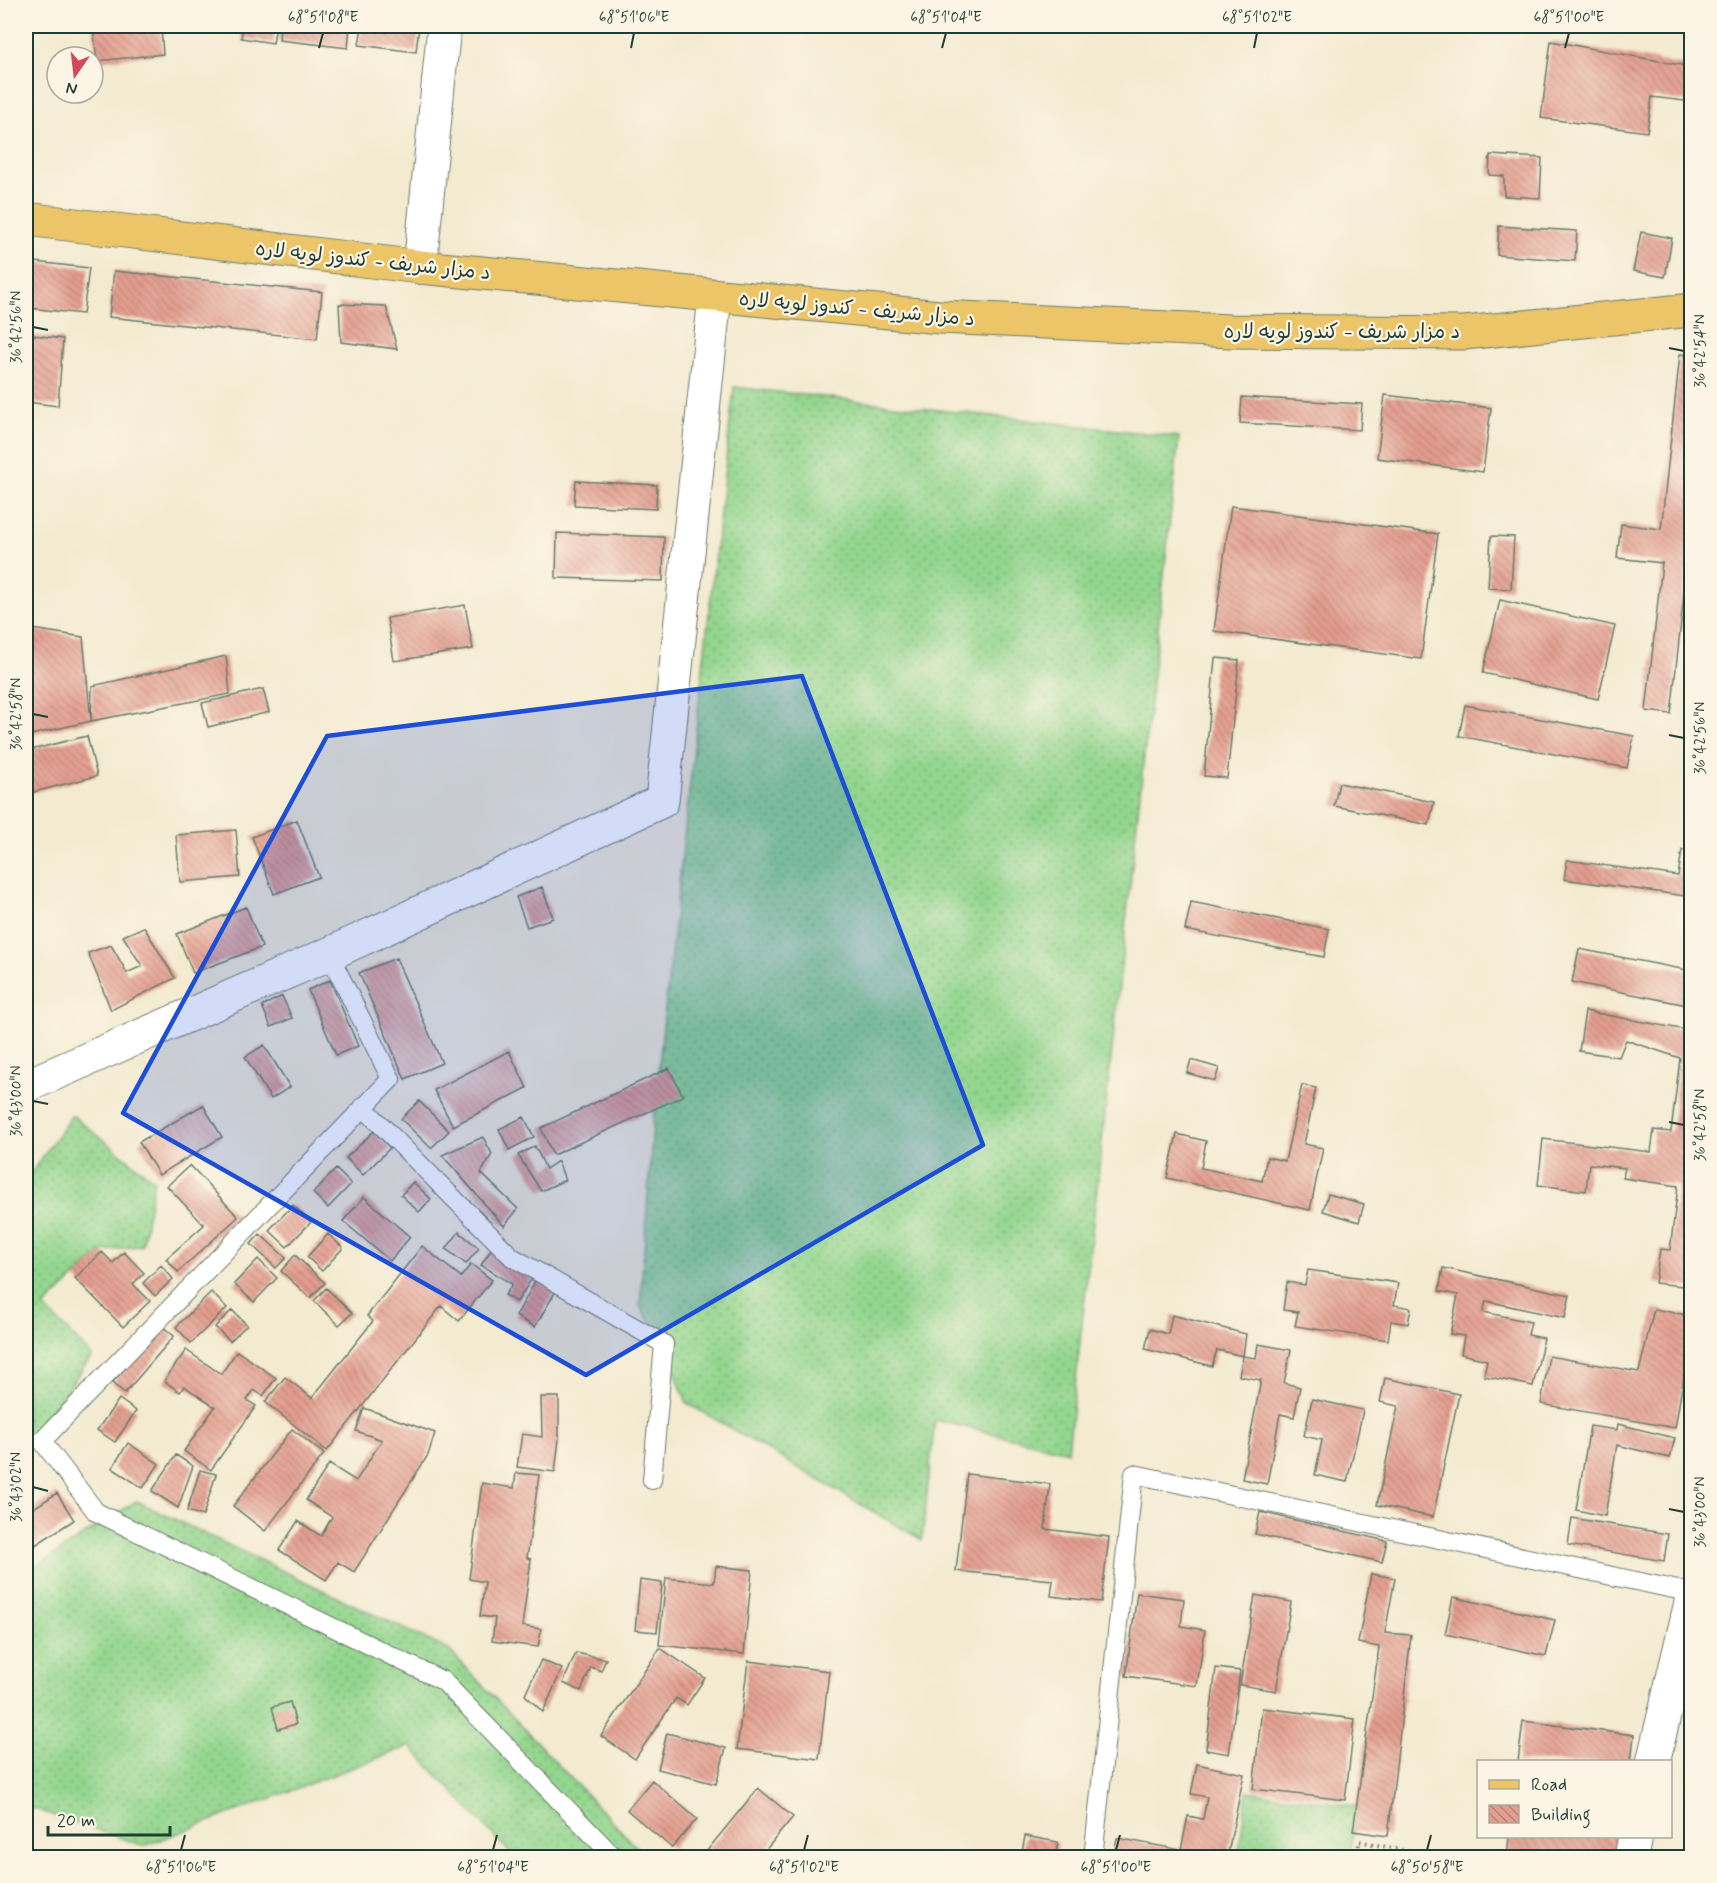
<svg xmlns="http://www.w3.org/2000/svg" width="1717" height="1883" viewBox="0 0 1717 1883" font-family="Mynerve,'Playpen Sans Arabic',sans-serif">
<defs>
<pattern id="grass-dots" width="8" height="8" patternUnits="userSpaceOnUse" patternTransform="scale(1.5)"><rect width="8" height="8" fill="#93d68e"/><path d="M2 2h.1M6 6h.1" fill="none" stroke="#77af75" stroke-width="1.8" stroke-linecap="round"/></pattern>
<pattern id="building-back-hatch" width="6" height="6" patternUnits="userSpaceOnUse" patternTransform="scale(1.5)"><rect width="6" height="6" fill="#e49e8f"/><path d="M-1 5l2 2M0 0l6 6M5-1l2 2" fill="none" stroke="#b88276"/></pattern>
</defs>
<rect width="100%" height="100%" fill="#fcf5e5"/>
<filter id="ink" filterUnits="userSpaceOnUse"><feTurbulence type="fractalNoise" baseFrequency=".0167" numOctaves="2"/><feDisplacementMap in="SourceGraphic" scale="12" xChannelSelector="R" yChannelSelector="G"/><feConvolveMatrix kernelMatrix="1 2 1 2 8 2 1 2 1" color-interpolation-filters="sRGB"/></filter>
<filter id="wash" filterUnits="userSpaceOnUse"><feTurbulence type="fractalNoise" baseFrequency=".008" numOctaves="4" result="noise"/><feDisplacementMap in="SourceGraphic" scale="24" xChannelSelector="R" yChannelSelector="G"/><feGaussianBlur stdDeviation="1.35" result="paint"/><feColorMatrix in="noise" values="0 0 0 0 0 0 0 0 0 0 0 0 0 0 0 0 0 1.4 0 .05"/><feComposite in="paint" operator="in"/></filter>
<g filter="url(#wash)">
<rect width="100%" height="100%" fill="#f3ead0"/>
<path fill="url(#grass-dots)" stroke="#598a61" stroke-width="1.5" d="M734,387l445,50 -111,1014 -133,-31 -13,120 -235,-137 -23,-59 -24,-38 14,-197z
M72,1115l82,65 -12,65 -40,7 -58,55 48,49 -62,83 -4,2v-261z
M136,1501l313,149 197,207h-132l-104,-111 -266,100 -118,-40v-233z
M1247,1791l110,15 -7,51 -112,1z"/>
<g id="blocks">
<path fill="url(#building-back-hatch)" d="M93,26h68l2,28 -66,7z
M243,26h33l-3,17 -32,-5z
M280,26h70l-2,22 -69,-8z
M362,26h57l-3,26 -57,-7z
M1551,41l141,26v35l-40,-5 -5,35 -106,-14z
M1490,155l52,3 -2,40 -36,-2v-20l-15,-1z
M1499,226l78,5 -2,30 -78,-6z
M1641,232l31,6 -7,39 -32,-6z
M35,262l54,6 -6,46 -54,-6z
M114,271l208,21 -5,47 -208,-22z
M339,304l47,2 11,43 -56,-7z
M26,334l37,5 -5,67 -32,-4z
M1680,354l12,2v164l-21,194 -25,-3 16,-148 -45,-5 4,-34 40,5z
M1385,395l106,13 -8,64 -106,-14z
M1242,397l120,7 -2,26 -120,-7z
M576,481l81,4 -1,24 -82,-4z
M1231,506l207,28 -17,125 -207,-28z
M557,533l107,4 -1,44 -107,-3z
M1491,536l23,1 -3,52 -23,-1z
M1500,600l115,26 -17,73 -115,-26z
M465,605l8,44 -79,12 -7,-43z
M26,628l57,9 8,84 -65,15z
M226,656l4,38 -139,27 1,-35z
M1215,658l24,2 -12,118 -23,-2z
M263,689l6,23 -61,15 -6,-24z
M1465,705l169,31 -7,32 -168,-32z
M87,736l10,40 -71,18v-43z
M1339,783l95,19 -5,23 -95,-19z
M297,820l22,57 -45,17 -22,-57z
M236,830l4,47 -60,5 -4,-47z
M1682,850l10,2v45l-128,-18 3,-19 111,16z
M542,887l11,31 -26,9 -11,-30z
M1191,902l138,27 -5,28 -139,-27z
M246,907l16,40 -69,26 -16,-39z
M144,927l31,51 -64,32 -23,-57 23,-8 16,28 15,-7 -19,-30z
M1579,949l113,22v35l-120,-24z
M396,958l46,105 -37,16 -46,-106z
M330,980l28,66 -22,9 -28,-65z
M282,996l10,22 -21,9 -9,-21z
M1585,1011l107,20v256l-37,-4 5,-34 10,1 8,-64 -55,-8 2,-10 -36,-4 -3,27 -48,-6 5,-46 108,13 3,-22 17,2 9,-74 -54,-18 -7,17 -40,-6z
M264,1045l26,42 -19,12 -26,-42z
M509,1051l18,37 -74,38 -19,-36z
M1191,1060l28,8 -4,13 -28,-8z
M669,1068l14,28 -130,59 -12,-27z
M1302,1085l14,3 -12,56 19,4 -13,62 -143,-32 10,-44 29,7 -5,27 61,13 5,-24 18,4z
M419,1101l30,30 -18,17 -30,-29z
M203,1105l19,32 -63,38 -20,-33z
M524,1117l10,20 -25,13 -10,-21z
M374,1131l16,17 -27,27 -17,-17z
M483,1137l9,17 -11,19 37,36 -14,17 -62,-71z
M535,1146l11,23 12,-8 7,19 -24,11 -23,-36z
M190,1165l48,52 -60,55 -12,-13 38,-34 -37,-39z
M336,1169l15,15 -23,24 -15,-15z
M413,1182l18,17 -12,13 -18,-17z
M1328,1194l36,10 -5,18 -36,-11z
M364,1197l46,40 -20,24 -47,-40z
M293,1205l18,17 -24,25 -18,-17z
M459,1232l20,16 -13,16 -20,-15z
M260,1234l26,24 -10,10 -25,-24z
M328,1234l15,14 -21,23 -15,-14z
M422,1246l39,31 10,-13 21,16 -33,41 -18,-15 -114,145 -62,-49 20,-25 27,21 61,-77 -6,-5z
M492,1248l42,27 -17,27 -12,-7 7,-11 -31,-19z
M102,1252l11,11 11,-11 20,21 -11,11 17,17 -27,26 -48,-49z
M295,1255l30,28 -15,15 -29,-27z
M258,1259l19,19 -23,24 -20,-18z
M161,1265l12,14 -18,17 -12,-13z
M1443,1268l127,27 -5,23 -79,-17 -3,11 48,10 -3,13 16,3 -11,48 -49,-10 3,-16 -26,-6 3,-18 -14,-2 8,-39 -19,-4z
M1308,1270l90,13 -4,22 17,3 -3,16 -17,-3 -3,19 -93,-14 3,-14 -15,-2 4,-28 18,3z
M537,1278l20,11 -22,38 -19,-11z
M326,1288l26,25 -13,12 -25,-24z
M211,1292l16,16 -36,35 -15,-16z
M1654,1309l38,7v13l-17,99 -134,-24 8,-48 90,16z
M232,1310l15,15 -17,16 -15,-14z
M1172,1315l74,19 -3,22 -26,-6 -5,16 -67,-17 5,-20 18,5z
M162,1326l12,10 -49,57 -13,-10z
M1258,1344l33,6 -7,33 16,4 -6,30 -14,-3 -13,70 -25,-5 19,-99 -22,-4 4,-20 13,2z
M186,1350l35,24 16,-23 39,27 -13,18 -9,-6 -7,10 9,6 -45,64 -27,-19 31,-44 -31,-21 -4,6 -16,-11z
M1385,1378l74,16 -26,123 -56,-12 21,-99 -18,-4z
M541,1397h18v42l-4,33 -38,-5 5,-33 20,3z
M119,1399l17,12 -21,31 -18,-12z
M1312,1399l51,11 -16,72 -32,-7 7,-35 -18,-4z
M364,1408l71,25 -7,22 -74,117 -16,-10 -12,18 -47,-30 19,-29 23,15 11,-19 -26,-17 23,-36 27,17 26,-41 -26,-9z
M1618,1424l57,14 -5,20 -53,-13 -12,71 -29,-6 14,-84 27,4z
M292,1429l32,25 -59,77 -32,-25z
M128,1443l31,21 -16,24 -31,-20z
M176,1455l17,11 -15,42 -26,-17z
M200,1470l16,4 -13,42 -16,-5z
M516,1473l23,2 -12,83 4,1 -9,67 19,3 -3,18 -46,-6 3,-23 -15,-2 5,-34 -16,-3 13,-96 32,5z
M967,1474l83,10 -5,45 64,8 -8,65 -50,-6 2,-16 -97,-9z
M57,1493l17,27 -48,31v-38z
M1260,1512l127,29 -5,21 -127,-28z
M1572,1518l96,16 -4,27 -96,-16z
M716,1566l36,4 -8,84 -85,-9 7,-67 48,5z
M1371,1574l24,4 -10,55 26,2 -23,201 -35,-5 26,-184 -21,-4z
M640,1580l22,3 -5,49 -22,-2z
M1137,1593l47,6 -3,27 24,4 -8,56 -71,-10z
M1255,1595l36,7 -15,89 -36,-6z
M1453,1597l102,23 -9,36 -101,-22z
M660,1648l45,30 -18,27 -11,-7 -41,61 -34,-23z
M576,1653l30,6 -5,12 -10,-4 -10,24 -18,-8z
M541,1660l21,9 -19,43 -18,-17z
M748,1661l81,10 -10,88 -82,-10z
M1216,1668l24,3 -11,83 -23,-4z
M290,1702l6,22 -18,5 -6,-22z
M1262,1708l93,11 -10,81 -92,-11z
M1523,1721l111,14 -3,27h-113z
M667,1733l59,15 -10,36 -58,-15z
M1197,1764l47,10 -17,84h-114l4,-20 64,12 7,-34 15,3 4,-22 -16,-3z
M652,1780l45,39 -25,29 -45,-38z
M758,1788l35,29 -34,41h-58z
M1025,1836l33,6 -3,16h-34z
M1509,1836h113l-3,22h-112z"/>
</g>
</g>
<g filter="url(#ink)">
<use href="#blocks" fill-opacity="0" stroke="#697a6b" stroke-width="1.5"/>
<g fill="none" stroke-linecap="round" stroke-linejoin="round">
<defs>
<path id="lane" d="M329,954l62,125 -349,362 54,71 347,169 172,177
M363,1107l149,150 152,87 -12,136
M1093,1858l41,-384 558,119"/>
<path id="street" d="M420,267l24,-241
M26,1086l303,-132 333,-153 53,-505
M1653,1762l39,-164
M1631,1858l4,-22"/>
<path id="primary" d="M26,219l394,48 520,50 290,14 234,2 228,-23"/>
</defs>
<use href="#lane" stroke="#697a6b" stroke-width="20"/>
<use href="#street" stroke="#697a6b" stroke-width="35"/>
<use href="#primary" stroke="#697a6b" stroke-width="35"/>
<path stroke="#697a6b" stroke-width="4" stroke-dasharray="1.5 4.5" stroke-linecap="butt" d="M1358,1858l1,-17 80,17"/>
<use href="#lane" stroke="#fff" stroke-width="18"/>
<use href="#street" stroke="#fff" stroke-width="33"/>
<use href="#primary" stroke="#edc569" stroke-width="33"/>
</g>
</g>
<path fill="#1d4ed8" fill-opacity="0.2" stroke="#1d4ed8" stroke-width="4.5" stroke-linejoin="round" d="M802,676l181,469 -397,230 -463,-262 204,-377z"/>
<path fill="none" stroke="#1f3d34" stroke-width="2" d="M319,48l4,-15M631,48l3,-15M942,48l4,-15M1254,48l3,-15M1565,48l4,-15M33,327l15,3M1669,348l15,3M33,714l15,3M1669,735l15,3M33,1101l15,3M1669,1122l15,3M33,1487l15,4M1669,1509l15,3M181,1850l4,-15M493,1850l4,-15M804,1850l4,-15M1116,1850l4,-15M1427,1850l4,-15"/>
<g text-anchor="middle" stroke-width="4.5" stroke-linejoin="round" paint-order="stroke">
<g font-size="20" fill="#1f3d34" stroke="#fcf5e5">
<text transform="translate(373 260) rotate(6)" y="7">د مزار شریف - کندوز لویه لاره</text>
<text transform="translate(857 308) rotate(5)" y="7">د مزار شریف - کندوز لویه لاره</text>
<text x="1342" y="338">د مزار شریف - کندوز لویه لاره</text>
</g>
</g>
<rect width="1717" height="1883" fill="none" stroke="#fcf5e5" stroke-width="66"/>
<rect x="1477" y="1760" width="195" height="78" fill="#fcf5e5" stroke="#a4ab9e" stroke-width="1.5"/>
<rect x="1489" y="1780" width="30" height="9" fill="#edc569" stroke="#a4ab9e" stroke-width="1.5"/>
<text x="1531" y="1790" font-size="18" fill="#1f3d34">Road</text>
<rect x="1489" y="1805" width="30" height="18" fill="url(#building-back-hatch)" stroke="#a4ab9e" stroke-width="1.5"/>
<text x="1531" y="1820" font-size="18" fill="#1f3d34">Building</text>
<g transform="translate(75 75) rotate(194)"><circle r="28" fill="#fcf5e5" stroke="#a4ab9e" stroke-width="1.5"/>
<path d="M0-4.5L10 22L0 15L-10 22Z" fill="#d1495b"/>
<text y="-9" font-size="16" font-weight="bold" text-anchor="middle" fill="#1f3d34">N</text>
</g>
<path d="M48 1826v9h122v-9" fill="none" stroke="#1f3d34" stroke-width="3"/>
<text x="57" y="1826" font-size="18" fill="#1f3d34" stroke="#fcf5e5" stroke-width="4.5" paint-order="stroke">20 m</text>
<rect x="33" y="33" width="1651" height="1817" fill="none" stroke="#1f3d34" stroke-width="2"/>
<g font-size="15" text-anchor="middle" fill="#1f3d34">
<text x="323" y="22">68°51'08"E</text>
<text x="634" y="22">68°51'06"E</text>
<text x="946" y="22">68°51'04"E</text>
<text x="1257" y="22">68°51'02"E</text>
<text x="1569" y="22">68°51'00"E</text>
<text transform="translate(16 327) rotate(-90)" y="5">36°42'56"N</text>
<text transform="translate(1700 351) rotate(-90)" y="5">36°42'54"N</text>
<text transform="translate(16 714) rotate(-90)" y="5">36°42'58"N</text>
<text transform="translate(1700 738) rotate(-90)" y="5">36°42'56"N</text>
<text transform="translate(16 1101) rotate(-90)" y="5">36°43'00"N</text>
<text transform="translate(1700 1125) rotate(-90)" y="5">36°42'58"N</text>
<text transform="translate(16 1487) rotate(-90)" y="5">36°43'02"N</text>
<text transform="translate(1700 1512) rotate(-90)" y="5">36°43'00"N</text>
<text x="181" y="1872">68°51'06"E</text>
<text x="493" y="1872">68°51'04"E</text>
<text x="804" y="1872">68°51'02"E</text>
<text x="1116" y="1872">68°51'00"E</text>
<text x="1427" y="1872">68°50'58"E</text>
</g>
</svg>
